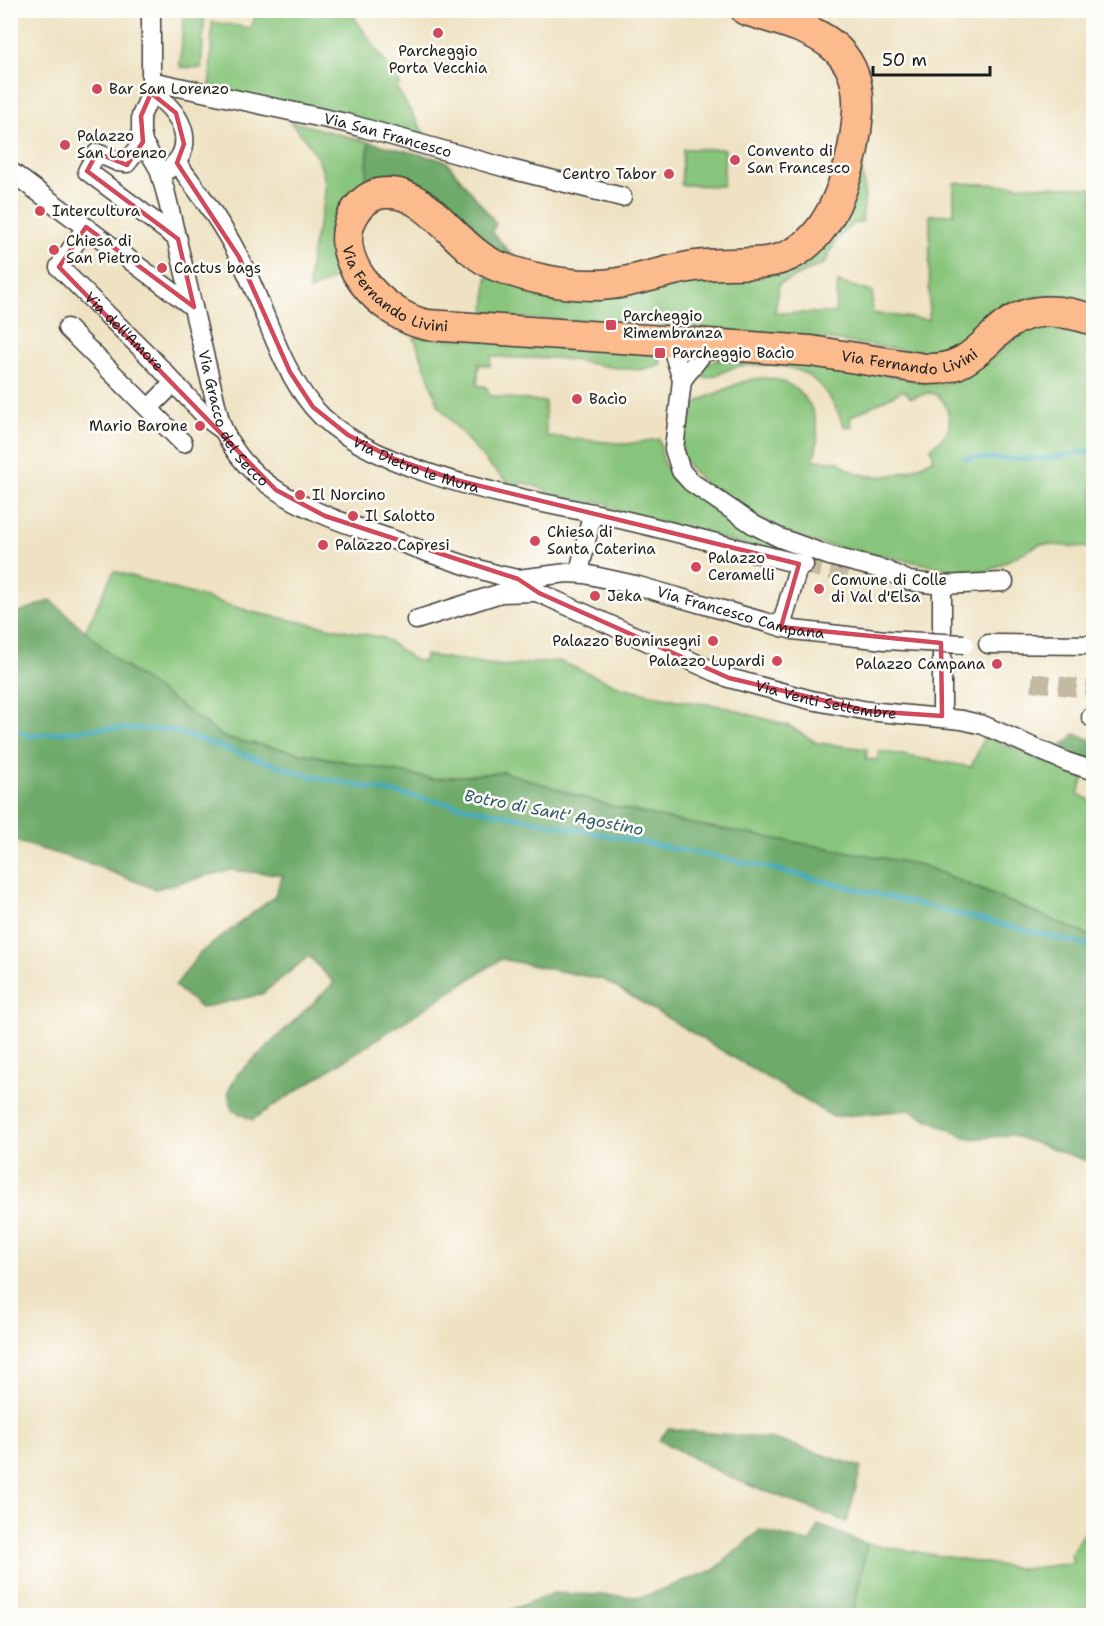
<svg xmlns="http://www.w3.org/2000/svg" width="1104" height="1626" viewBox="0 0 1104 1626" font-family="'Shantell Sans',sans-serif">
<rect width="100%" height="100%" fill="#fdfcf7"/>
<filter id="ink" filterUnits="userSpaceOnUse"><feTurbulence type="fractalNoise" baseFrequency=".0167" numOctaves="2"/><feDisplacementMap in="SourceGraphic" scale="12" xChannelSelector="R" yChannelSelector="G"/><feConvolveMatrix kernelMatrix="1 2 1 2 8 2 1 2 1" color-interpolation-filters="sRGB"/></filter>
<filter id="wash" filterUnits="userSpaceOnUse"><feTurbulence type="fractalNoise" baseFrequency=".008" numOctaves="4" result="noise"/><feDisplacementMap in="SourceGraphic" scale="24" xChannelSelector="R" yChannelSelector="G"/><feGaussianBlur stdDeviation="1.35" result="paint"/><feColorMatrix in="noise" values="0 0 0 0 0 0 0 0 0 0 0 0 0 0 0 0 0 1.4 0 .05"/><feComposite in="paint" operator="in"/></filter>
<g filter="url(#wash)">
<rect width="100%" height="100%" fill="#eee2c2"/>
<path fill="#88c57b" stroke="#52704c" stroke-width="1.5" d="M184,11l21,1 -4,56 -21,-1z
M257,11h93l50,73 -4,3 32,53 -218,-53 2,-65 39,6z
M289,121l80,21 -3,41c-40,26 -43,51 -29,94l-28,14c-3,-78 49,-101 -20,-170z
M683,149h42l-2,37 -42,-1z
M861,158l4,40 -3,23c-19,4 -30,25 -37,42l-46,21 -4,29h60l3,-31 35,10 -1,21 57,7 1,-105 24,-1v-31l139,5v119l-30,-11 -32,2 -39,18 -44,33 -22,4 -94,-13 -182,-17 -165,-6 2,-40h276z
M1052,325l41,9v214l-53,-4 -54,28 -30,-2 -145,-28 -24,-8 -79,-46 -26,-29c0,-12 -2,-30 2,-41 6,-14 20,-20 33,-25 14,-6 28,-14 44,-15 45,-1 66,44 52,82l25,1c27,26 68,15 96,-3l-3,-10c6,-6 14,-11 17,-19 4,-12 -3,-35 -18,-36 -6,0 -14,4 -19,5l-7,-8 -54,27 2,10 -8,-1c-16,-39 -35,-62 -81,-61 -9,0 -19,-1 -28,2 -10,3 -24,13 -34,10l-2,-3 8,-11c49,-17 138,6 190,14 14,2 31,8 45,7 45,-5 64,-57 110,-59z
M414,337l133,5 111,13 3,9c-26,15 -79,-6 -110,-6 -21,0 -39,1 -60,-2l-1,10 -11,-2 -2,21 9,2 5,9 54,6 1,34 80,8 33,-5 5,25 14,19 29,23 62,37 34,11 -2,6 -193,-51 1,-5 -13,-3 -3,5 -47,-8 1,-8 -26,-8 -2,10 -31,-28 -49,-58z
M114,571l142,42 128,25 30,22 10,2 1,-7 78,11 56,-5 62,26 55,13 45,6 68,20 28,17 50,6 -1,10 11,1 2,-9 92,16 14,-31 99,42 -6,16 15,8v135l-171,-72 -240,-43 -75,-17 -103,-33 -71,7 -208,-41 -106,-76 -34,-31z
M1086,1528l7,1v86l-243,1 3,-2 14,-70 156,25 50,-6 -2,-9z"/>
<path fill="#6eaa6b" stroke="#456344" stroke-width="1.5" d="M369,142l77,19 50,62 -4,9 26,30 -13,-5 -95,-74 -26,-5 -18,5z
M51,600l68,62 106,76 208,41 71,-7 103,33 75,17 240,43 171,72v226l-81,-28 -43,4 -60,-29 -76,7 -229,-137 -103,-21 -249,161 -20,-10 -4,-18 9,-17 97,-92 -25,-27 -47,38 -61,14 -26,-22 25,-33 74,-56 9,-22 -53,-5 -75,19 -67,-26 -77,-23v-231l4,5z
M1074,734l19,6v21l-19,-6 -13,-10 8,-4z
M668,1429l106,10 87,28 -14,55 -116,-44 -72,-38z
M818,1525l49,19 -14,70 -3,1h-352l55,-22 89,4 72,-27 46,-40 51,13z"/>
<g fill="none" stroke-linecap="round" stroke-linejoin="round">
<path stroke="#41abc0" stroke-width="4.5" d="M965,458l79,1 50,-9
M10,727l21,9 70,-8 69,2 135,45 461,92 328,80"/>
</g>
</g>
<g filter="url(#ink)">
<g fill="none" stroke-linecap="round" stroke-linejoin="round">
<path stroke="#c4baa1" stroke-width="18" stroke-dasharray="18 9" stroke-linecap="butt" d="M804,565l47,10
M1032,682l62,8"/>
<defs>
<g id="street">
<path id="s1" d="M151,10v83l-10,23v15l2,11 16,27 7,25 54,227c26,73 105,95 171,118 35,13 71,26 108,36l19,4 49,-6 18,1 50,11 158,45 92,10"/>
<path id="s2" d="M151,81l195,42 164,46 112,28"/>
<path d="M151,93c28,15 49,52 18,76"/>
<path d="M143,142l-16,21 -9,-1 -21,-9 -10,18 91,68"/>
<path id="s3" d="M176,162c25,32 50,67 67,103 23,46 36,101 70,142 55,66 208,91 289,108 68,15 135,34 202,50"/>
<path d="M10,171l183,136"/>
<path id="s4" d="M86,227l-27,40 90,89 60,64 15,11"/>
<path d="M67,328l116,115"/>
<path d="M670,341l12,39 -8,69 7,22 10,11 63,43 26,13 50,18 55,14 24,11 33,4v131"/>
<path d="M682,380l28,-36"/>
<path d="M149,408l25,-25"/>
<path d="M579,573l13,-59"/>
<path id="s5" d="M518,579l21,14 190,85 82,22 57,11 94,9 21,5 84,37 27,9"/>
<path d="M942,585l62,-3"/>
<path d="M416,620l85,-27 36,-1"/>
<path d="M781,627l18,-63"/>
<path d="M988,644l106,1"/>
<path d="M1091,717l3,-2"/>
</g>
<g id="primary">
<path id="s6" d="M746,10c58,18 116,28 112,102 -3,43 -19,108 -55,135 -9,7 -21,12 -31,14 -25,5 -52,1 -77,5 -35,5 -69,20 -104,19 -31,0 -66,-8 -94,-19 -39,-15 -69,-76 -110,-73 -12,0 -22,6 -29,15 -36,46 25,109 70,117l383,26 115,18c74,3 61,-85 168,-49"/>
</g>
</defs>
<use href="#street" stroke="#3c3a35" stroke-width="21"/>
<use href="#primary" stroke="#3c3a35" stroke-width="33"/>
<use href="#street" stroke="#fff" stroke-width="18"/>
<use href="#primary" stroke="#fbbb8d" stroke-width="30"/>
<defs>
<path id="street-bridge" d="M885,640l79,4"/>
</defs>
<use href="#street-bridge" stroke="#3c3a35" stroke-width="21" stroke-linecap="butt"/>
<use href="#street-bridge" stroke="#fff" stroke-width="18"/>
</g>
</g>
<path fill="none" stroke="#d1495b" stroke-width="4.5" stroke-linejoin="round" d="M151,93l25,20 8,31 -7,19 62,94 51,115 23,35 35,28 46,24 62,21 343,84 -18,63 160,16 1,73 -74,-5 -139,-33 -190,-85 -21,-14 -193,-63 -49,-26 -217,-223 27,-40 108,80 -16,-68 -91,-68 10,-18 30,12 16,-23 -2,-26z"/>
<g fill="#d1495b" stroke="#fdfcf7" stroke-width="2">
<circle cx="438" cy="33" r="6"/>
<circle cx="97" cy="89" r="6"/>
<circle cx="65" cy="145" r="6"/>
<circle cx="735" cy="160" r="6"/>
<circle cx="669" cy="174" r="6"/>
<circle cx="40" cy="211" r="6"/>
<circle cx="54" cy="250" r="6"/>
<circle cx="162" cy="268" r="6"/>
<rect x="605" y="319" width="12" height="12" rx="3"/>
<rect x="654" y="347" width="12" height="12" rx="3"/>
<circle cx="577" cy="399" r="6"/>
<circle cx="200" cy="426" r="6"/>
<circle cx="300" cy="495" r="6"/>
<circle cx="353" cy="516" r="6"/>
<circle cx="535" cy="541" r="6"/>
<circle cx="323" cy="545" r="6"/>
<circle cx="696" cy="567" r="6"/>
<circle cx="819" cy="589" r="6"/>
<circle cx="595" cy="596" r="6"/>
<circle cx="713" cy="641" r="6"/>
<circle cx="777" cy="661" r="6"/>
<circle cx="997" cy="664" r="6"/>
</g>
<g text-anchor="middle" stroke-width="5" stroke-linejoin="round" paint-order="stroke">
<g font-size="15" fill="#1c1c1c" stroke="#fdfcf7" text-anchor="start">
<text x="438" y="56" text-anchor="middle">Parcheggio<tspan x="438" dy="17">Porta Vecchia</tspan></text>
<text x="109" y="94">Bar San Lorenzo</text>
<text x="77" y="141">Palazzo<tspan x="77" dy="17">San Lorenzo</tspan></text>
<text x="747" y="156">Convento di<tspan x="747" dy="17">San Francesco</tspan></text>
<text x="657" y="179" text-anchor="end">Centro Tabor</text>
<text x="52" y="216">Intercultura</text>
<text x="66" y="246">Chiesa di<tspan x="66" dy="17">San Pietro</tspan></text>
<text x="174" y="273">Cactus bags</text>
<text x="623" y="321">Parcheggio<tspan x="623" dy="17">Rimembranza</tspan></text>
<text x="672" y="358">Parcheggio Bacìo</text>
<text x="589" y="404">Bacìo</text>
<text x="188" y="431" text-anchor="end">Mario Barone</text>
<text x="312" y="500">Il Norcino</text>
<text x="365" y="521">Il Salotto</text>
<text x="547" y="537">Chiesa di<tspan x="547" dy="17">Santa Caterina</tspan></text>
<text x="335" y="550">Palazzo Capresi</text>
<text x="708" y="563">Palazzo<tspan x="708" dy="17">Ceramelli</tspan></text>
<text x="831" y="585">Comune di Colle<tspan x="831" dy="17">di Val d'Elsa</tspan></text>
<text x="607" y="601">Jeka</text>
<text x="701" y="646" text-anchor="end">Palazzo Buoninsegni</text>
<text x="765" y="666" text-anchor="end">Palazzo Lupardi</text>
<text x="985" y="669" text-anchor="end">Palazzo Campana</text>
</g>
<g font-size="15" fill="#1c1c1c" stroke="#fdfcf7">
<text dy="5" stroke="none"><textPath href="#s2" startOffset="243">Via San Francesco</textPath></text>
<text dy="5" stroke="none"><textPath href="#s6" startOffset="910">Via Fernando Livini</textPath></text>
<text dy="5" stroke="none"><textPath href="#s4" startOffset="140">Via dell'Amore</textPath></text>
<text dy="5" stroke="none"><textPath href="#s6" startOffset="1444">Via Fernando Livini</textPath></text>
<text dy="5" stroke="none"><textPath href="#s1" startOffset="428">Via Gracco del Secco</textPath></text>
<text dy="5" stroke="none"><textPath href="#s3" startOffset="402">Via Dietro le Mura</textPath></text>
<text dy="5" stroke="none"><textPath href="#s1" startOffset="1002">Via Francesco Campana</textPath></text>
<text dy="5" stroke="none"><textPath href="#s5" startOffset="333">Via Venti Settembre</textPath></text>
</g>
<g font-size="16" font-style="italic" fill="#2d5c66" stroke="#fdfcf7">
<text transform="translate(554 812) rotate(11)" y="6">Botro di Sant' Agostino</text>
</g>
</g>
<rect width="1104" height="1626" fill="none" stroke="#fdfcf7" stroke-width="36"/>
<path d="M873 66v9h117v-9" fill="none" stroke="#1c1c1c" stroke-width="3"/>
<text x="882" y="66" font-size="18" fill="#1c1c1c" stroke="#fdfcf7" stroke-width="4.5" paint-order="stroke">50 m</text>
</svg>
